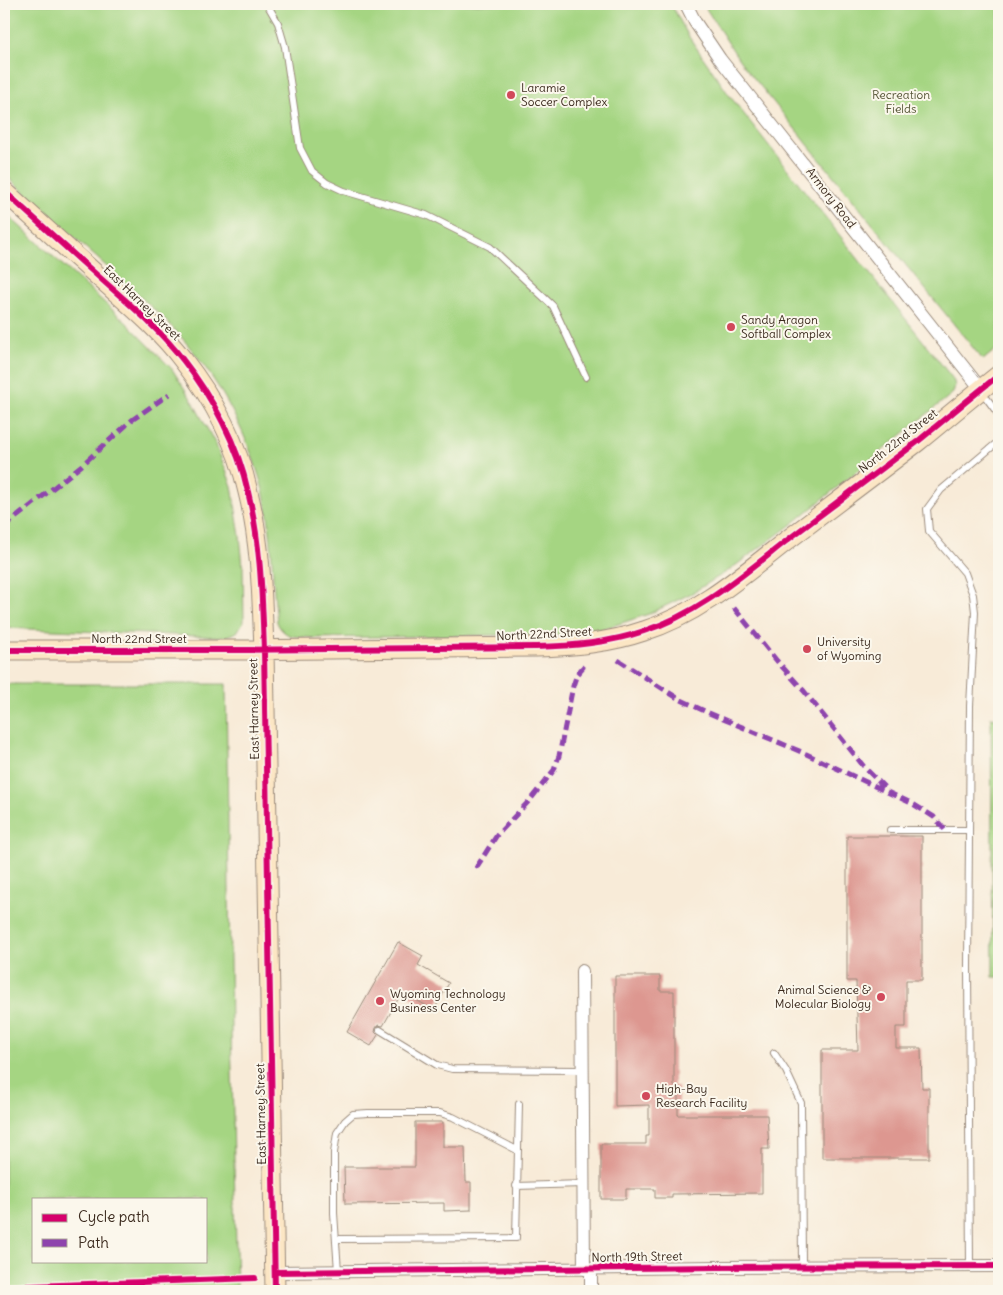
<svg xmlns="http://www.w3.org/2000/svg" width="1003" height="1295" viewBox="0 0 1003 1295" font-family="Delius,sans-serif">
<rect width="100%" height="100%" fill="#fbf7ec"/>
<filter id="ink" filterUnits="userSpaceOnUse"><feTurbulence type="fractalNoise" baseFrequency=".02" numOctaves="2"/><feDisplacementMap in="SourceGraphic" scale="10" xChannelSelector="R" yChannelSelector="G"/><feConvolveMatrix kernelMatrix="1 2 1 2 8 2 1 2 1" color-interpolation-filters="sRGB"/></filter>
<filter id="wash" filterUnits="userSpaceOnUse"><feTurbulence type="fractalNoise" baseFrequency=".0096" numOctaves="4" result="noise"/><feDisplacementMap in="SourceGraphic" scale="20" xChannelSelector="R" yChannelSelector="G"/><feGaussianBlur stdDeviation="1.12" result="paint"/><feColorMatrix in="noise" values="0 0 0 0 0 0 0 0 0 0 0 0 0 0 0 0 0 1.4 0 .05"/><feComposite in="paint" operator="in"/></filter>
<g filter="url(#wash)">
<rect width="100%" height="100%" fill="#f8ebd8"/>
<path fill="#a5d582" stroke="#708050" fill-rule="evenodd" d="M4,4h667l18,33 40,58 224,284 2,6 -2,8 -161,131 -64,47 -36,22 -43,21 -46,15 -43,5 -247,4c-16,-2 -29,1 -36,-16 -6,-44 -3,-88 -14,-132 -17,-64 -52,-125 -99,-171 -19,-19 -40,-36 -59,-54 -34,-30 -68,-61 -101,-91z
M703,4h296v343l-16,13 -243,-299z
M4,212l123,111 45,46 21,33 23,43 16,41 8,50 3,30 1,55 -7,11 -13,5 -220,-9z
M4,684h222l5,344 6,263h-233zM34,1199h172v62h-172z
M991,717l8,1v259h-6z"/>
<g id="blocks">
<path fill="#dd9790" d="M847,836h75v144h-16v47h-10v21h25l1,40h7v70h-107v-108h36l-2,-69h-9z
M398,942l25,14 -5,9 31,18 -15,27 -32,-18 -19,34 -5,-1 -2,3 -1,4 3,3 -7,11 -24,-14z
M615,976h45v15h14v95h4v29h89l2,34h-7v44l-90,1v4h-17v-9h-29v10h-25v-55h45v-8h3v-31l-34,1z
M415,1122h28v25h22l1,35h5v28l-27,1v-8l-99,1 -1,-37h71z"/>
</g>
</g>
<g filter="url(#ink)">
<use href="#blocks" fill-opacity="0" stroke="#9a8a7b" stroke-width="1"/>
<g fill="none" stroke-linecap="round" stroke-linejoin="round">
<defs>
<path id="lane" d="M267,4l11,19 7,24 15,101 12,23 15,12 17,8 82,24 64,32 63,59 33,71
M982,392l17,23
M890,830h79
M380,1030l57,35 15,4 131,1
M774,1053l12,18 15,32 1,164
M516,1186l67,-2
M337,1239l179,-1 3,-134
M970,1266l-2,-299 2,-261 5,-94 -2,-17 -8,-22 -36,-42 -2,-22 14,-19 58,-49
M338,1271l-4,-58v-60l3,-20 8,-12 8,-7 15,-1h72l13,4 64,33"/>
<path id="street" d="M686,4l9,18 25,37 261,330
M582,971l2,298
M275,1272l442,-5 282,-1
M591,1291v-22"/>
<path id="secondary" d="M4,191c34,31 69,63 104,94 26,23 54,47 75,75 30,38 55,85 65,132 13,52 14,105 16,158l11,641
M4,650h226l306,-3c37,-1 73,-4 108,-16 55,-17 101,-58 146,-93 42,-32 85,-64 127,-96 27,-22 54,-45 82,-67"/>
</defs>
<use href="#lane" stroke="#9a8a7b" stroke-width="8"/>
<use href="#street" stroke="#9a8a7b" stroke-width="14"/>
<use href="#secondary" stroke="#9a8a7b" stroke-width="21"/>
<use href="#lane" stroke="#fff" stroke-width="6"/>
<use href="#street" stroke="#fff" stroke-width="12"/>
<use href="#secondary" stroke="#fce6c4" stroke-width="19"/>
<path stroke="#8e44ad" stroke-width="5" stroke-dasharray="10 5" stroke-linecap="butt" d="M4,527l78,-62 50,-45 37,-26
M734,608l43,53 27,30 61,77 19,19
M618,660l61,39 30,14 95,40 109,51 21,13 11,13
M476,868l21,-33 33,-35 24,-30 5,-14 14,-70 4,-12 8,-9"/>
<defs>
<path id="cycleway" d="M4,191c34,31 69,63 104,94 26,23 54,47 75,75 30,38 55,85 65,132 13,52 14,105 16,158l11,641
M4,650h226l306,-3c37,-1 73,-4 108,-16 55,-17 101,-58 146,-93 42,-32 85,-64 127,-96 27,-22 54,-45 82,-67
M275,1272l442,-5 282,-1
M4,1287l251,-9"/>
</defs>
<use href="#cycleway" stroke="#fbf7ec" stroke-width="9"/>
<use href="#cycleway" stroke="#d6006c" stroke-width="6"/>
</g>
</g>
<g fill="#d1495b" stroke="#fbf7ec" stroke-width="2">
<circle cx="511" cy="95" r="5"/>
<circle cx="731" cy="327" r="5"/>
<circle cx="807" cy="649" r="5"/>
<circle cx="881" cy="997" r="5"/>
<circle cx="380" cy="1001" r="5"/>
<circle cx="646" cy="1096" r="5"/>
</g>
<g text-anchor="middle" stroke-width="4" stroke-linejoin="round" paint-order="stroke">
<g font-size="12" fill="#3b2a1e" stroke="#fbf7ec" text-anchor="start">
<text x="521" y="92">Laramie<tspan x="521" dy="14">Soccer Complex</tspan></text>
<text x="741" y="324">Sandy Aragon<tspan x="741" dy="14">Softball Complex</tspan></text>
<text x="817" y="646">University<tspan x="817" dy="14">of Wyoming</tspan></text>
<text x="871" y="994" text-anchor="end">Animal Science &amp;<tspan x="871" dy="14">Molecular Biology</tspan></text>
<text x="390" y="998">Wyoming Technology<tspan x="390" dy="14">Business Center</tspan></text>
<text x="656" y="1093">High-Bay<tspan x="656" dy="14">Research Facility</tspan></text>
</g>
<g font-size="12" fill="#565537" stroke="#fbf7ec">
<text x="901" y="99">Recreation<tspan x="901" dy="14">Fields</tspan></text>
</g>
<g font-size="12" fill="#3b2a1e" stroke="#fbf7ec">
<text transform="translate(831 198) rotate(52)" y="4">Armory Road</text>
<text transform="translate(142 303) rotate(44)" y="4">East Harney Street</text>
<text transform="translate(898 441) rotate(-38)" y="4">North 22nd Street</text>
<text transform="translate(544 634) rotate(-3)" y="4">North 22nd Street</text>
<text x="139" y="643">North 22nd Street</text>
<text transform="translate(254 709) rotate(-91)" y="4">East Harney Street</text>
<text transform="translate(261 1114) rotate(-91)" y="4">East Harney Street</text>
<text transform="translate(637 1257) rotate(-1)" y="4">North 19th Street</text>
</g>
</g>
<rect width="1003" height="1295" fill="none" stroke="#fbf7ec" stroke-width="20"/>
<rect x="32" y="1198" width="175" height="65" fill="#fbf7ec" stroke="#aea59a"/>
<rect x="42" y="1214" width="25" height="8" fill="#d6006c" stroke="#aea59a"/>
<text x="78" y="1222" font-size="15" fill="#3b2a1e">Cycle path</text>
<rect x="42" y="1239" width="25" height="8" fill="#8e44ad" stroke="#aea59a"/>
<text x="78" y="1248" font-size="15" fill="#3b2a1e">Path</text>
</svg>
